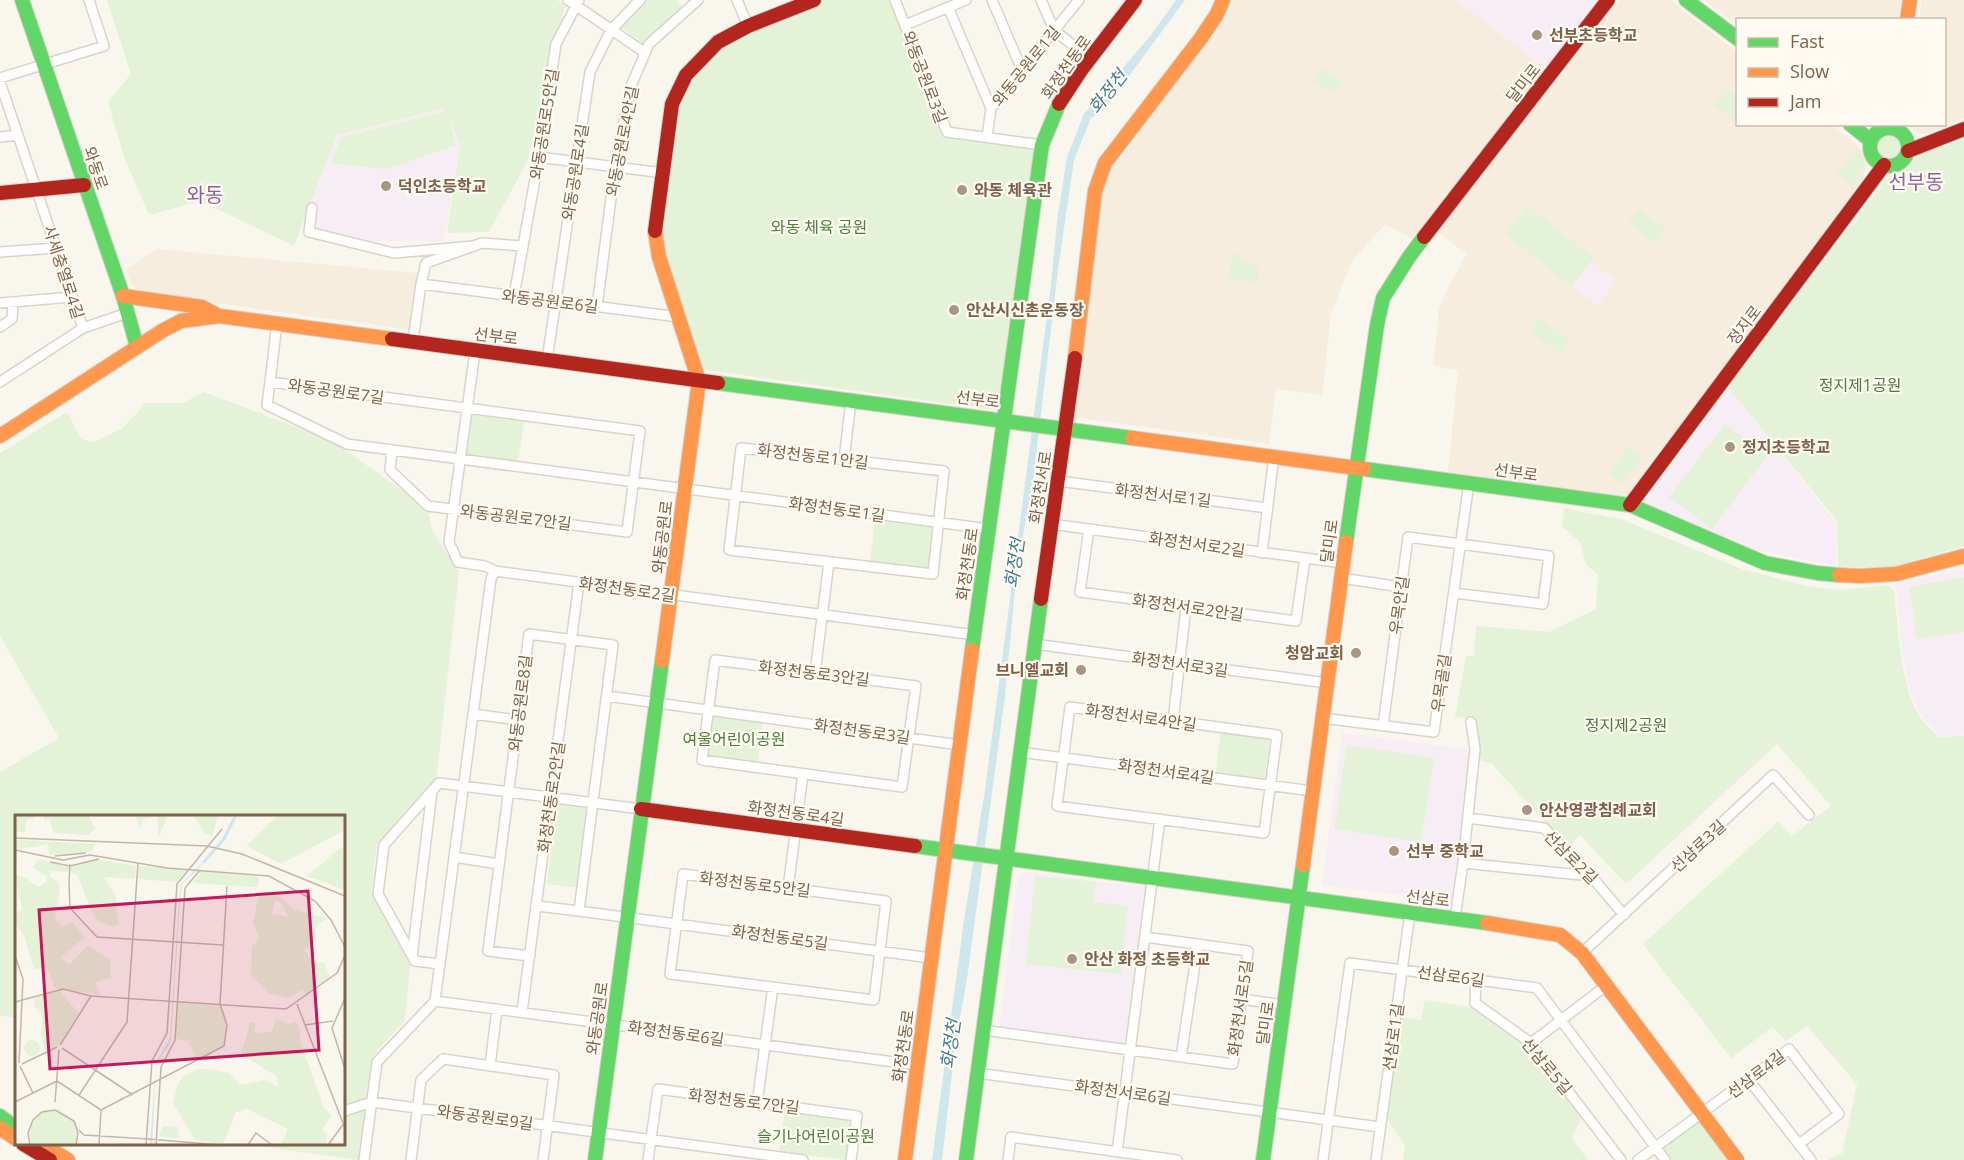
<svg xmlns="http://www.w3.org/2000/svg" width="1964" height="1160" viewBox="0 0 1964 1160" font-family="'Open Sans','Noto Sans KR',sans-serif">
<rect width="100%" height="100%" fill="#f9f6ee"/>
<path fill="#f6edde" d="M1233,0h223l90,69 -134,170 -27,-15 -33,37 -21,52 -9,82 -46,-6 -7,55 -196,-27 29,-221 7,-21 123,-170z
M1619,0h51l67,52 1,72 94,1 23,18 8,9 5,13 -6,16 -236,318 -178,-27 10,-101 -25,-6 6,-56 11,-25 17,-30 -30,-22z
M1704,0h197l-3,19 -160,1 -1,4z
M1922,0h42v118l-37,16h-8l-12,-9 37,-1v-104l-25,-1z
M157,249l260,24 -6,57 -270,-37 -10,-9 -5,-15z"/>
<path fill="#f7edf5" d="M1456,0h145l-55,69z
M445,108l15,37 -16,96h-70l-71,-15 34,-91z
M1591,261l26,20 -19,25 -26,-21z
M1728,387l108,136v43l-80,-16 -114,-45z
M1964,569v166l-23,1 -17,-16 -14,-28 -8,-39 -6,-69z
M1342,733l132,17 -20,152 -132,-17z
M1025,872l121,15 -20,158 -127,-16 19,-152z"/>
<path fill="#e4f2d7" d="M107,0h450l8,5 -38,157 -38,70 -42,1 13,-88 -12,-29 8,29 -70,24 -55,-6 10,-26 104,-26 -1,-3 -107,27 -43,111 -94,-45 -51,14 -25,-58 -16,-55 23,-28z
M639,0h39l5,9 -36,35h-3l-22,-16v-2z
M821,0h68l55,134 95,16 -37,261 -311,-43 -30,-130v-30l19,-103 8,-23 22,-30 27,-16z
M1321,67l23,15 -10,13 -22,-15z
M1725,87l12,9 1,28 -26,-20z
M1877 147a12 12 0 1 1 24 0a12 12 0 1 1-24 0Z
M1964,140v406l-72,21h-54l-1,-46 -109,-134 160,-210 17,-8 15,-17z
M1855,148c16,13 7,25 -3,38l-16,-13z
M1527,205l28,22 -7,10 8,-9 38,30 -23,28 -66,-52z
M1639,209l28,21 -11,14 -28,-21z
M1232,252l27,17 -2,14 -28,-4z
M1540,317l30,23 -10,14 -30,-23z
M204,392l129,49 95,68 4,21 27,42 -23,210 -59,63 -6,48 39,72 -5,55 -33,37 -14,103 -112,-16h98v-328h-328v202l-16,-3v-243l59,-34 -59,-102v-183l67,-41 14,27 13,3 29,-14 23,-25h37z
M470,414l54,8 -6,41 -54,-7z
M1725,424l42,32 -55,73 -43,-32z
M1628,446l15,10 -20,28 -15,-11z
M1564,508l57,11 121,50 65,17 32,4 48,-5 7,5c4,36 6,102 29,131 4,6 11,11 16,16l25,-1v424h-136l14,-7 15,-69 -50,-58 -21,15 -14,-14 -41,31 -88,-114 135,-122 14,14 39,-30 -54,-62 -151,140 -46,-49 -12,12 -77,-84 -15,-3 -3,-40 -18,-3 11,-61h8l2,-30 73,6 47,-23 2,-35 -12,-9 -6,-23 -18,-16z
M875,519l57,7 2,1 -3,39 -3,2 -58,-6z
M1964,577v55l-47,7 -8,-52z
M710,712l54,7 -7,47 -53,-7z
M1221,731l49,7 -6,45 -49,-6z
M1347,745l87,13 -13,84 -87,-13z
M557,801l34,4 -11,83 -33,-4z
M1035,876l61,6 -2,20 34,4 -7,68 -95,-10z
M1425,1000l44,7 57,35 57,72 -11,24 16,22h-185l2,-14 -19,-29 13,-100 22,3z
M785,1110l68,9 -6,41 -68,-8z
M1700,1118l29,42h-60l-6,-12 3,-5z"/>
<path fill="#cee6ec" d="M1176,0h9l-81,110 -13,8 -17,42 -16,109 -25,213 -16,87 -12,127 -38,283 -11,60 -14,121h-10l32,-240 21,-130 66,-505 6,-64 10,-64 17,-43 67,-79z"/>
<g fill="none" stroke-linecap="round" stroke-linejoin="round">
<defs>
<path id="street" d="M568,0l76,52
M737,0l11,26
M895,0l52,132 95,13
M992,0l30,70
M1041,0l13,30 36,29
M948,7l43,101
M905,25l61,-25
M0,78l104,-32 -15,-46
M0,82l83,246 -83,54
M0,137l18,-2
M987,137l4,-29 88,-108
M539,157l124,16
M312,208l-3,24 85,21 80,-7
M0,252l56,-4
M421,284l258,33
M514,296l25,-139 17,-113 23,-44
M0,303l72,-6
M597,307l18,-140 16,-81 18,-42 49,-44
M0,327l12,-8 1,-17
M83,328l44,-15
M413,341l8,-57 5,-21 56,-20 41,3
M475,351l-26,191 9,20 27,4 10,5
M547,360l43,-288 21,-42 29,-30
M270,382l7,-59
M741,448l203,23 -11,103 -204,-24z
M392,450l-2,20 38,36 199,26 13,-101 -370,-49 -3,23 80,39 642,85
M844,460l7,-60
M1058,481l210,27
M1051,524l292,39
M1089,529l-9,63 216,29 9,-63
M1262,553l12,-97
M1341,578l60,9
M1034,644l293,39
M715,660l201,26 -14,101 -200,-27z
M815,673l14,-111
M607,696l353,49
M1070,707l207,28 -13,98 -207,-27z
M473,714l45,6
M1322,718l112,14 35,-249
M1173,721l13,-114
M1383,726l25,-189 141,19 -6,48 -89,-11
M1020,752l292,39
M1468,818l76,10 47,48 33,39
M454,857l45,7
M1463,863l128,13
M683,874l203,27 -12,99 -204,-26z
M788,888l15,-114
M537,906l42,5
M1455,918l8,-55 12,-114 -4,-27
M1582,953l191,-178 36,40
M412,956l20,-165
M530,956l-42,-5 41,-317 84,11 -34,266 352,47
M440,964l-25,-3 -37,-67 6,-49 55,-62 202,26
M1476,980l-1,23 56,40 90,117
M1241,999l43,6
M435,1001l56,-422 4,-8 480,64
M435,1001l482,64
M522,1012l57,-430
M983,1030l250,34 15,-113 -103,-14
M1531,1043l76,-58
M1181,1057l17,-113
M490,1066l7,-57
M977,1073l403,54
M1749,1080l62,80
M757,1103l16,-116
M344,1111l28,-9 431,58
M1117,1152l43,-333
M364,1160l13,-98 58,-61
M411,1160l10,-80 22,-21 111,16 -11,85
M648,1160l10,-71 199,27 -6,44
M1008,1160l3,-23 166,23
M1323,1160l27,-197 187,25 128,172
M1376,1160l34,-247
M1638,1160l151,-111 50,65 -40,30"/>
<path id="fast" d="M22,0l101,296 14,51
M1686,0l52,39
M1850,124l21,17
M1870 147a19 19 0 1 1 38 0a19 19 0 1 1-38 0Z
M718,383l414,55
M1364,469l266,36 135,58 52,10 22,2
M1346,542l31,-217 6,-27 26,-41 15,-20
M972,650l70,-505 17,-41
M915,846l572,77
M0,1116l16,12
M595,1160l67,-499
M966,1160l75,-561
M1263,1160l40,-295"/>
<path id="slow" d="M1907,20l3,-20
M655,231l4,26 40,124 -37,280
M123,296l79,11 15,8
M1075,358l20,-167 10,-28 96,-125 16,-24 6,-14
M0,436l162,-105 19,-10 38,-5 173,23
M1132,438l232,31
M1839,575l21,1 36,-2 68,-18
M1303,865l43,-323
M1487,923l73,12 22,18 155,207
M0,1128l16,11
M42,1144l26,16
M905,1160l67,-510"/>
<path id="jam" d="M1059,104l23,-35 53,-69
M1908,151l56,-22
M0,193l84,-8
M655,231l17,-127 14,-29 32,-33 30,-16 66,-26
M1424,237l184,-237
M392,339l326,44
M1630,505l254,-340
M1041,599l34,-241
M641,809l274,37
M23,1144l27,16"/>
</defs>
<use href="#street" stroke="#dad3cc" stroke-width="12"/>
<use href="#fast" stroke="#d8d2c9" stroke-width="16"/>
<use href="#slow" stroke="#d8d2c9" stroke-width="16"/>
<use href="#jam" stroke="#d8d2c9" stroke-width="16"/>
<use href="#street" stroke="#fefefc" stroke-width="9"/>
<use href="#fast" stroke="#63d668" stroke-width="14"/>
<use href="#slow" stroke="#ff974d" stroke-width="14"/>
<use href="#jam" stroke="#b3261e" stroke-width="14"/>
</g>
<g fill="#a89583" stroke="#fffbf2" stroke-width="2">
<circle cx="1537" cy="35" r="6"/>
<circle cx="386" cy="186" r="6"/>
<circle cx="962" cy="190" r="6"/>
<circle cx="954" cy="310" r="6"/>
<circle cx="1730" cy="447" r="6"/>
<circle cx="1356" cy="653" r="6"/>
<circle cx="1081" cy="670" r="6"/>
<circle cx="1527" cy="810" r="6"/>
<circle cx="1394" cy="851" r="6"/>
<circle cx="1072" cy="959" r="6"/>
</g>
<g text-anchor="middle" stroke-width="4.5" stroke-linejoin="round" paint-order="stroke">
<g font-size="16" font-weight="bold" fill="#7d6149" stroke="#fffbf2" text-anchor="start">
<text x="1549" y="41">선부초등학교</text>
<text x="398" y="192">덕인초등학교</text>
<text x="974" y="196">와동 체육관</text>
<text x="966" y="316">안산시신촌운동장</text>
<text x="1742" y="453">정지초등학교</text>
<text x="1344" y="659" text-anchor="end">청암교회</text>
<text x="1069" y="676" text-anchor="end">브니엘교회</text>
<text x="1539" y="816">안산영광침례교회</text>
<text x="1406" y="857">선부 중학교</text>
<text x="1084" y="965">안산 화정 초등학교</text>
</g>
<g font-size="16" fill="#7d6149" stroke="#fffbf2">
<text transform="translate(1026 66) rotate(-51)" y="6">와동공원로1길</text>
<text transform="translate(1066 67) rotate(-55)" y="6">화정천동로</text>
<text transform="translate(925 77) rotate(69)" y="6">와동공원로3길</text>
<text transform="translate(1523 83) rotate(-52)" y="6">달미로</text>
<text transform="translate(544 124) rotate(-81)" y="6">와동공원로5안길</text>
<text transform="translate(622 141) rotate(-79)" y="6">와동공원로4안길</text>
<text transform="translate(96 168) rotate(71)" y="6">와동로</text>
<text transform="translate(575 172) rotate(-81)" y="6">와동공원로4길</text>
<text transform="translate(64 272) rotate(72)" y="6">사세충열로4길</text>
<text transform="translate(550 301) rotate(7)" y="6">와동공원로6길</text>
<text transform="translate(1744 325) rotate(-53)" y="6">정지로</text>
<text transform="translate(496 336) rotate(7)" y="6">선부로</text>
<text transform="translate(336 391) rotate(8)" y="6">와동공원로7길</text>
<text transform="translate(978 399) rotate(7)" y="6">선부로</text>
<text transform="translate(813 456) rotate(7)" y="6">화정천동로1안길</text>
<text transform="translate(1516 472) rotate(8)" y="6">선부로</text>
<text transform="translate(1040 487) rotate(-81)" y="6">화정천서로</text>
<text transform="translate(1163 495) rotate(7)" y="6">화정천서로1길</text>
<text transform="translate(837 509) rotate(8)" y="6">화정천동로1길</text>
<text transform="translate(516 517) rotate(7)" y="6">와동공원로7안길</text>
<text transform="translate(662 537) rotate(-83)" y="6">와동공원로</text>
<text transform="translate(1329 541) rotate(-82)" y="6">달미로</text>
<text transform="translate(1197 544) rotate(8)" y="6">화정천서로2길</text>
<text transform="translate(967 564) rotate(-82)" y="6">화정천동로</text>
<text transform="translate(627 589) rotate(8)" y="6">화정천동로2길</text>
<text transform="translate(1399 605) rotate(-82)" y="6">우목안길</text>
<text transform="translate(1188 607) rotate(8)" y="6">화정천서로2안길</text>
<text transform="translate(1180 664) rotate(8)" y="6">화정천서로3길</text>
<text transform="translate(814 673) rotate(7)" y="6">화정천동로3안길</text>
<text transform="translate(1441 683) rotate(-82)" y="6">우목골길</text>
<text transform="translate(520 703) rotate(-83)" y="6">와동공원로8길</text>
<text transform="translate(1141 717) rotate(8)" y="6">화정천서로4안길</text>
<text transform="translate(862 731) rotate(8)" y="6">화정천동로3길</text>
<text transform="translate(1166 771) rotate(8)" y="6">화정천서로4길</text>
<text transform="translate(551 797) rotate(-82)" y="6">화정천동로2안길</text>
<text transform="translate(796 813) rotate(8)" y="6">화정천동로4길</text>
<text transform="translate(1698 846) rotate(-43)" y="6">선삼로3길</text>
<text transform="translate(1571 857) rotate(45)" y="6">선삼로2길</text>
<text transform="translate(755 884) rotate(7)" y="6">화정천동로5안길</text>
<text transform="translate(1428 898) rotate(7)" y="6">선삼로</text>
<text transform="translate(780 937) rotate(8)" y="6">화정천동로5길</text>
<text transform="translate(1451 976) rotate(8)" y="6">선삼로6길</text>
<text transform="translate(1240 1008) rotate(-82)" y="6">화정천서로5길</text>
<text transform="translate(597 1018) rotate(-82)" y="6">와동공원로</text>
<text transform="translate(1265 1023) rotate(-82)" y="6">달미로</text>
<text transform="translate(676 1033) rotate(8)" y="6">화정천동로6길</text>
<text transform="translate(1393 1037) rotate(-82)" y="6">선삼로1길</text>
<text transform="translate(903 1046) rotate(-82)" y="6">화정천동로</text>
<text transform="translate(1547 1066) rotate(50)" y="6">선삼로5길</text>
<text transform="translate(1756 1074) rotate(-37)" y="6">선삼로4길</text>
<text transform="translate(1123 1092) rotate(8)" y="6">화정천서로6길</text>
<text transform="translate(744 1101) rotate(7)" y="6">화정천동로7안길</text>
<text transform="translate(485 1117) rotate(8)" y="6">와동공원로9길</text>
</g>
<g font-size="16" fill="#497d3c" stroke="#fffbf2">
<text x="819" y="233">와동 체육 공원</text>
<text x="1860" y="391">정지제1공원</text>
<text x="1626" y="731">정지제2공원</text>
<text x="734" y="745">여울어린이공원</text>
<text x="816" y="1142">슬기나어린이공원</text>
</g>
<g font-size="18" font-style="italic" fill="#407c92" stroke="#fffbf2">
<text transform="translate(1108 92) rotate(-52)" y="6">화정천</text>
<text transform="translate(1015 563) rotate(-82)" y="6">화정천</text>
<text transform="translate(951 1044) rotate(-82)" y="6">화정천</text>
</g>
<g font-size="20" fill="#8c6198" stroke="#fffbf2">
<text x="1916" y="189">선부동</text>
<text x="205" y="202">와동</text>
</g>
</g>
<g transform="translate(15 815)">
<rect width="330" height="330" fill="#f9f6ee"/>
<path d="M0,0h19v3l-7,2 -2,12h-10zM73,0l7,13 -6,7 -35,-2 -5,-15 -4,4 -2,-7zM153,0l-9,21 -2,-20 -14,3 -3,8 -5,-12zM203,0l-6,22 -8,-5 -11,-17zM263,0h67v15l-64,34 -34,-18zM0,25l81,4 -5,8 -42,3 -1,-11 -27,5 -6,-1zM330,32v43l-38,-14 32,-27zM23,44l31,8v5l-18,-1 -1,6 8,4 2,8 -5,30 7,8 10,-5 13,15 -24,20 8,8 19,-20 22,15 1,18 -16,4 5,13 -45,-7 -8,-20 -13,1 -10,-33 -9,-13v-8l7,-6 -7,-34 11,3 12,9 8,-5 1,-5 -14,-10zM81,44l40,7 -1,13 -31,-2 12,19 2,28 -4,3 -14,-5 -8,-9 -14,-37 -7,-4v-5zM124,51l47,4 -9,12 -39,-3zM186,56l58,6 -1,10 -65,-4zM244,80l20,1 15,14 33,8 -11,9v14l-12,9 10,14 10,-2 6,15 -24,17 -4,-4 -15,8 -18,-5 -18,-17 1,-29 7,-9 -6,-16zM260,86h4l10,16 -17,-3zM47,175l1,6 16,17 -20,31 -14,7 -4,-16 1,-19 -8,-11 1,-7zM163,188l43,3 5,18 -2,21 -25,17 -11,-21 -13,-2zM261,204l13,5 7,-2 4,7v12l24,67 8,7 -10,14 5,5 -1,11h-45l7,-16 -41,-20 -11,3 -13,32 -28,-4 -22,-37 5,-19 6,-8 13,-7h12l20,4 12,12 24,-5 14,7 -3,-11 -35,-22 9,-31 5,-1v12l17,-3zM9 233a8 8 0 1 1 16 0a8 8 0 1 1-16 0ZM44,294l18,14v22h-46l-2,-18 15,-17zM148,311l15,1 1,11 -20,-1z" fill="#e4f2d7" fill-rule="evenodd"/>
<path d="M191,44l-10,12 -14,13 -1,3 -10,152 -2,6 -13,19 -4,80 -2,1 6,-82 14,-25 10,-151 1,-3z" fill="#cee6ec"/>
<path fill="none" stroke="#cee6ec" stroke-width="3" d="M188,48l21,-24 12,-24"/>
<path fill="none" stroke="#c3b6a7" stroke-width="1.5" d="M0,23l192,8 35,8 103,42M0,35l48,10 27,-5 77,13 102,8 46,25 16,19 14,27M40,41l31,-3M35,47l20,4 29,-7M54,67l1,-18M54,70v-3l1,26 27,29 126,8M0,141l8,23 -4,84M330,183l-13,30 13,41M0,187l48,-13 28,7 195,13 51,-36 8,-18M282,189l46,119M290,210l28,-4M45,230l31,-49M47,233l71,47M7,249l35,-17M5,251l13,27M42,266l44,29 -2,35M64,280l48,-73 11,-159M0,287l42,-21M40,287l4,-52M86,295l123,-64 3,-21 -7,-21 7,-118M64,315l5,5 64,4M133,324l72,6M15,330l-2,-12 5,-13 9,-8 13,-2 19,11 4,12 -2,12M131,330l6,-84 15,-28 10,-149 45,-55M141,330l5,-78 14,-27 10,-152 15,-18M233,330l8,-12 16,12M313,330l17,-23"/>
<path fill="#c2185b" fill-opacity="0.15" stroke="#c2185b" stroke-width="3" d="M293,76l11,159 -269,19 -11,-159z"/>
<rect width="330" height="330" fill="none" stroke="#7d6149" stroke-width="3"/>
</g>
<rect x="1736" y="18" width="210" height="108" fill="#fffbf2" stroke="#cbbdae" stroke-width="1.5"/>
<rect x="1748" y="38" width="30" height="9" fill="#63d668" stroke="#cbbdae" stroke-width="1.5"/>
<text x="1790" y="48" font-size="18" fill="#7d6149">Fast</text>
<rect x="1748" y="68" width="30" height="9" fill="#ff974d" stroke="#cbbdae" stroke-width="1.5"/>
<text x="1790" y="78" font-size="18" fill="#7d6149">Slow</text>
<rect x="1748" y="98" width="30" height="9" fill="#b3261e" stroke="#cbbdae" stroke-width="1.5"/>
<text x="1790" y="108" font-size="18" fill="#7d6149">Jam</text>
</svg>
